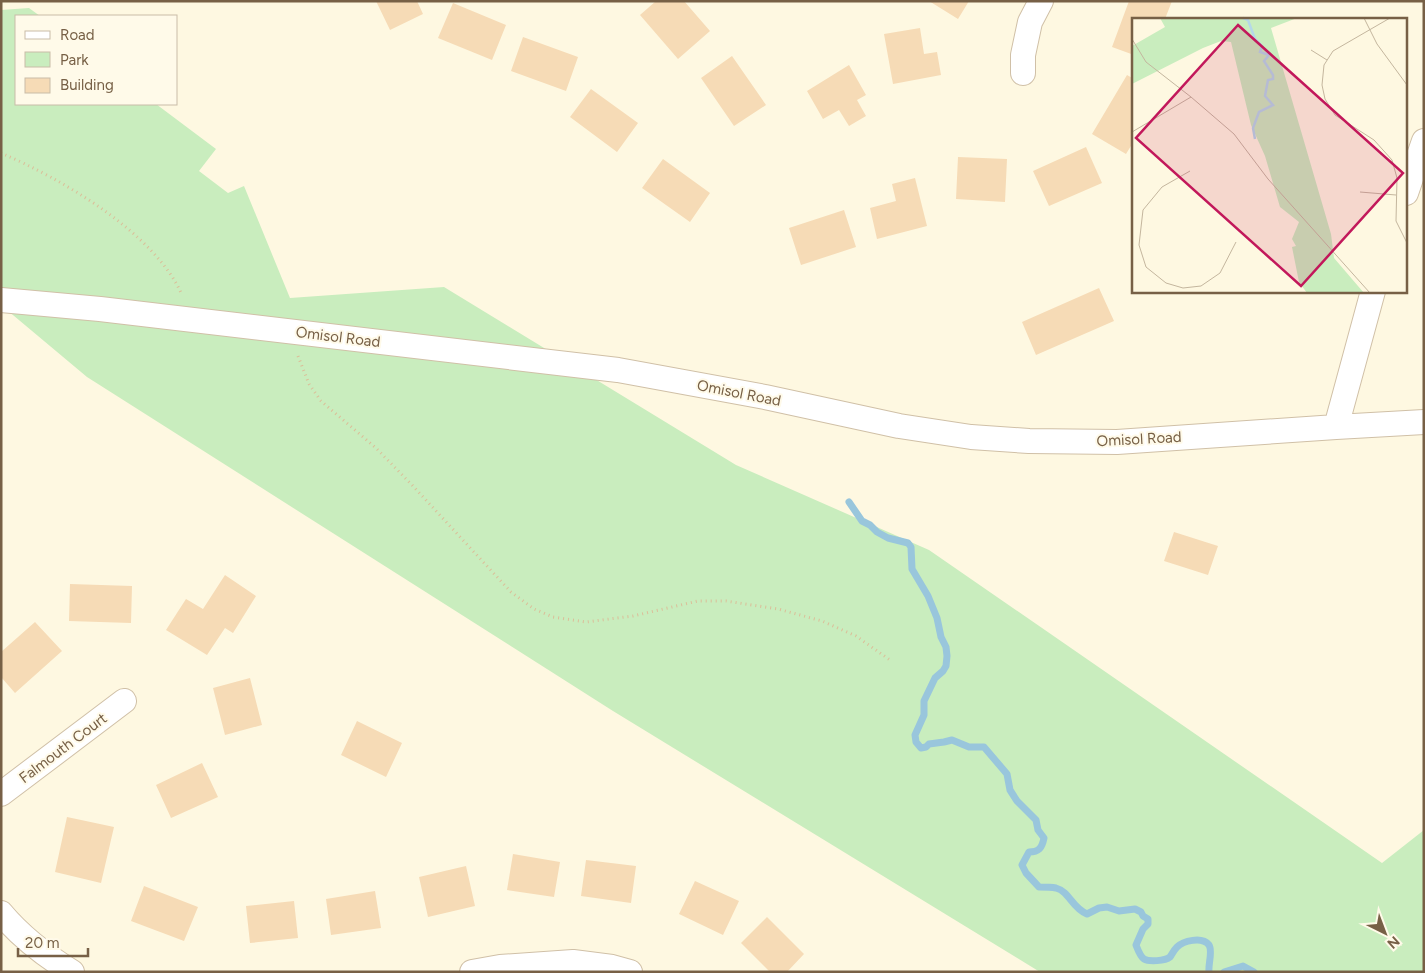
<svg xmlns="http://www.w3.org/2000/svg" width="1425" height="973" viewBox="0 0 1425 973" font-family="Figtree,sans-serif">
<rect width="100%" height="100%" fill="#fef8e1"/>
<path fill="#c9edbe" d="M29,8l11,8h-24v88h140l60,45 -17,22 29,22 16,-7 46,112 154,-11 292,178 193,85 453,313 42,-33v142h-384l-427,-261 -526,-334 -86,-72v-295z"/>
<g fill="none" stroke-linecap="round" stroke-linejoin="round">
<path stroke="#99c6dc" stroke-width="7" d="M849,502l13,19 8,4 7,7 11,6 20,5 3,4 1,22 16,27 9,22 4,19 5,10 1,9 -1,10 -3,5 -8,7 -11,23v14l-9,20 1,7 5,6 5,-1 3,-3 15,-2 8,-2 17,7h15l23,27 3,16 7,11 19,19 2,10 6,8c-2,10 -5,14 -15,14l-7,13 4,8 13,14c5,0 12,0 17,1 14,4 15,19 31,26l12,-6 8,-1 12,4 16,-2 6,3 2,4 5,3v5l-5,5 -7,16c2,5 4,11 8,14 5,3 21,2 26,-2 2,-3 4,-7 7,-10 6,-6 25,-11 32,-2 4,6 -1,19 0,27
M1224,972l19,-6 11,6"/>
</g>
<path fill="#f6dbb6" d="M376,1h41l6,13 -33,16z
M656,1h28l26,30 -32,28 -38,-44z
M929,1h40l-11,18z
M1129,1h43l-7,18h-31v36l-22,-8z
M453,3l53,22 -14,35 -54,-22z
M920,28l4,26 13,-2 4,23 -48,9 -9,-50z
M523,37l55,20 -12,34 -55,-20z
M732,56l34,49 -32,21 -33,-48z
M849,65l17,30 -9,5 9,16 -17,10 -10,-16 -16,9 -16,-28z
M1127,75l7,4v62l-8,13 -34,-20z
M591,89l47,34 -21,29 -47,-35z
M1086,147l16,36 -53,23 -16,-35z
M958,157l49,2 -2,43 -49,-3z
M663,159l47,34 -20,29 -48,-34z
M915,178l12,48 -50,13 -7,-31 26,-7 -4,-17z
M844,210l12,37 -55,18 -12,-37z
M1099,288l15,33 -78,34 -14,-33z
M1174,532l44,14 -10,29 -44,-14z
M225,575l31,21 -23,37 -8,-5 -18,27 -41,-25 20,-31 17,10z
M70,584l62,2 -1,37 -62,-2z
M35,622l27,29 -47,42 -14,-16v-25z
M250,678l12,47 -37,10 -12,-47z
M357,721l45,22 -16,34 -45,-22z
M202,763l16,34 -47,21 -15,-33z
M67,817l47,10 -13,56 -46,-11z
M513,854l47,8 -6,35 -47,-7z
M586,860l50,6 -5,37 -50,-7z
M466,866l9,40 -47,11 -9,-40z
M695,881l44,20 -16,34 -44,-21z
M144,886l54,21 -14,34 -53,-20z
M375,891l6,37 -50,7 -5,-36z
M294,901l4,37 -48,5 -4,-37z
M767,917l37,37 -17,18h-17l-29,-29z"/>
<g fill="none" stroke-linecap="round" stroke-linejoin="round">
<defs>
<path id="minor" d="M1023,73v-18l7,-33 11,-21
M1406,193l18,-52
M1,300l99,9 518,61 147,27 134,29 72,11 58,4 88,1 219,-15 37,-136
M1336,427l88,-5
M1,794l123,-93
M1,913c20,24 45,43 71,59
M472,972l28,-5 73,-5 39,5 18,5"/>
</defs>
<use href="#minor" stroke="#d0c0a7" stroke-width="26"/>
<path stroke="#dbbe99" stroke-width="3" stroke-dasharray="1 4" stroke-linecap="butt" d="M1,153c61,26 154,80 181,142
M298,356l11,28 12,17 55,47 36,37 99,107 23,17 19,8 33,5 47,-6 65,-15h28l52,8 44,12 34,15 34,24"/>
<use href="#minor" stroke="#fff" stroke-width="24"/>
</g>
<g text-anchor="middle" stroke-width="4" stroke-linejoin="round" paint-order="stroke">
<g font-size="15" fill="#776046" stroke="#fffae9">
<text transform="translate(338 337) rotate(7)" y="5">Omisol Road</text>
<text transform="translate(739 393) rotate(11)" y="5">Omisol Road</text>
<text transform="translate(1139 439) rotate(-3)" y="5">Omisol Road</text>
<text transform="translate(63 748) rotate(-37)" y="5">Falmouth Court</text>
</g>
</g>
<g transform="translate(1132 18)">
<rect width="275" height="275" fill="#fef8e1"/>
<path d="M28,0h137l-26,10 60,206 3,24 30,35h-57l-8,-11 -7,-35 4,-1 -4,-7 7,-17 -19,-15 -15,-51 -14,-31 -20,-83 -10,-1 -18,7 -71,36v-38l33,-19z" fill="#c9edbe"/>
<path fill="none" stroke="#b4d8e9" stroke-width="2.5" d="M111,0l5,2 7,19 7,7 -2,6 9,3 -5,6 9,14v4l-5,1 -3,16 8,9 -14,7 -6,16 2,11"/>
<path fill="none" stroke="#c4b69e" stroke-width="1" d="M232,0l13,26 30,41M258,0l-57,33 -9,14 -2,20 3,14 10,16 39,25 18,20 5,18 -1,43 11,22M0,21l14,23 45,35M179,32l16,10M0,114l59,-35 43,37 34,45 102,114M58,153l-28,16 -19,23 -4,35 7,22 20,16 17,5 18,-2 19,-13 16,-31M228,174l36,3"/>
<path fill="#c2185b" fill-opacity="0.15" stroke="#c2185b" stroke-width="2.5" d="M106,7l165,148 -102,113 -165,-148z"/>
<rect width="275" height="275" fill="none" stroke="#776046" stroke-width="2.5"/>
</g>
<rect width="1425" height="973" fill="none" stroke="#776046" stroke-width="5"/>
<rect x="15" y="15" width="162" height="90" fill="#fffae9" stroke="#c9bca8"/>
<rect x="25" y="31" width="25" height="8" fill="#ffffff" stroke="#c9bca8"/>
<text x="60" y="40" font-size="15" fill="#776046">Road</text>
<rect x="25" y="52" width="25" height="15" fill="#c9edbe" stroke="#c9bca8"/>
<text x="60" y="65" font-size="15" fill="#776046">Park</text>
<rect x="25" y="78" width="25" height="15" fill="#f6dbb6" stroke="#c9bca8"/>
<text x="60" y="90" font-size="15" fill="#776046">Building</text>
<g transform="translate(1385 933) rotate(138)" stroke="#fffae9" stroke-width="4" paint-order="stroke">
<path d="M0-4L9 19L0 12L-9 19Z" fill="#776046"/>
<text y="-8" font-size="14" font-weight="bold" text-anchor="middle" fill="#776046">N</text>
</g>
<path d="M18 948v8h70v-8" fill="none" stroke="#776046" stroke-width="2.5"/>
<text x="25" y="948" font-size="15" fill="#776046" stroke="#fffae9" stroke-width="4" paint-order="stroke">20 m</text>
</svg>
